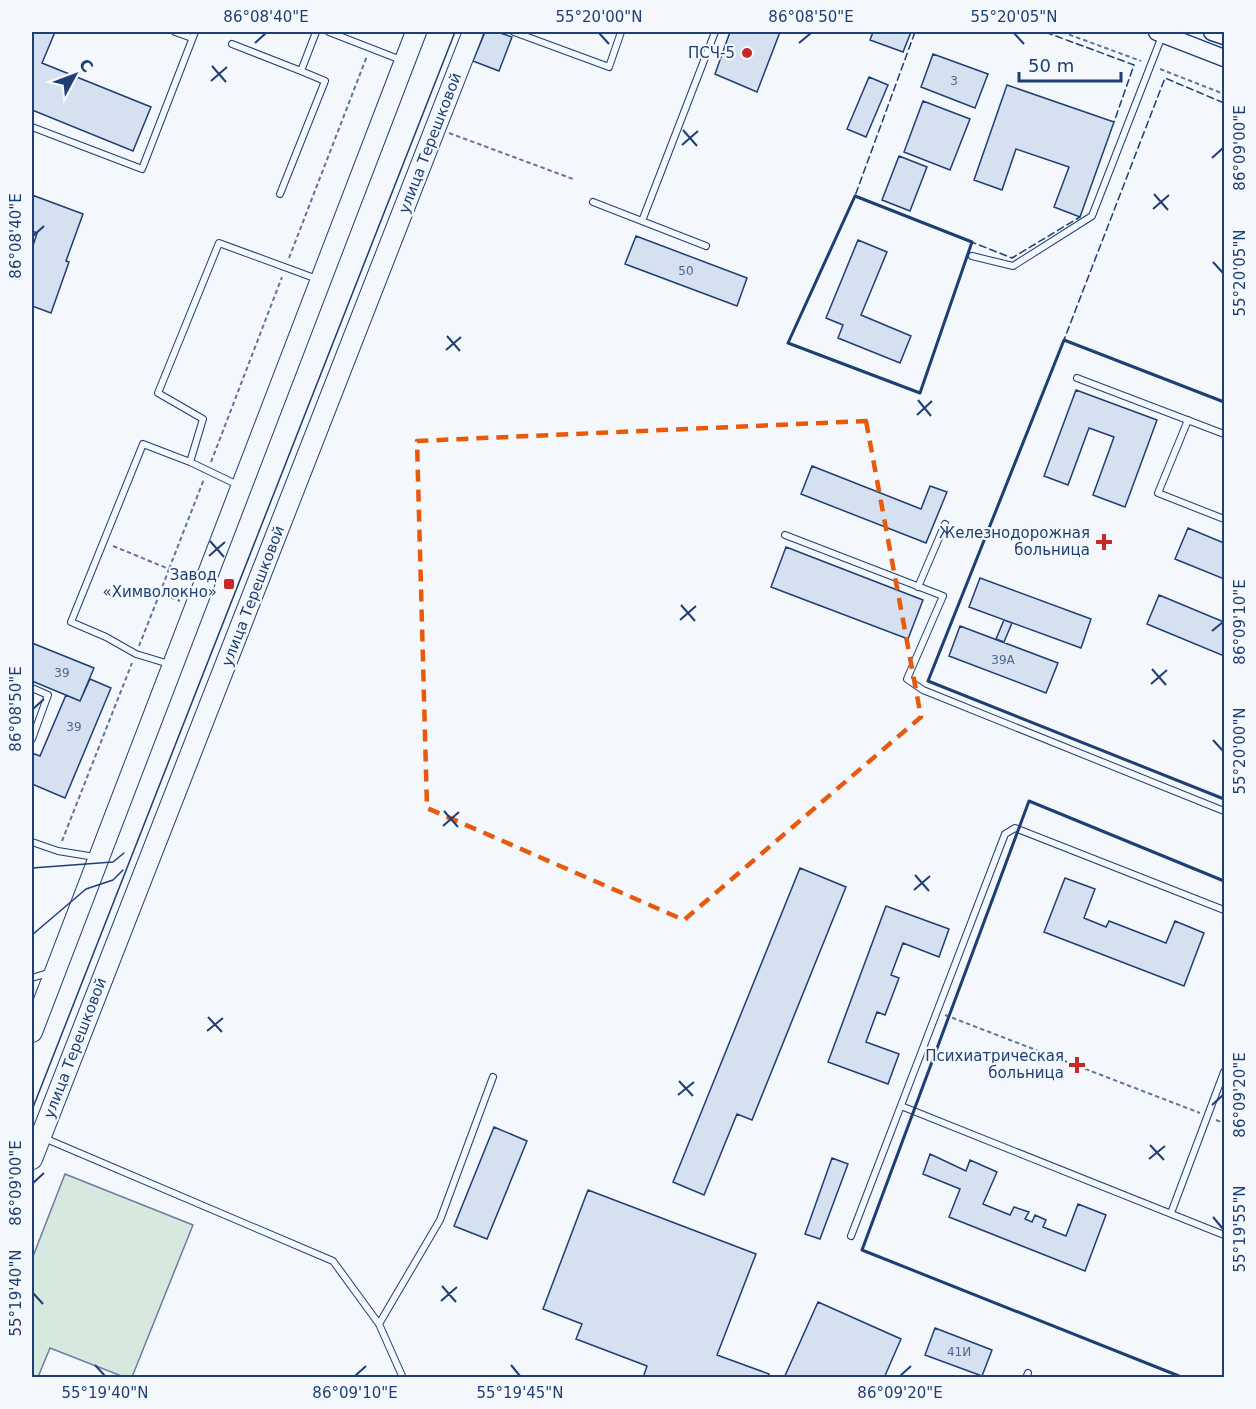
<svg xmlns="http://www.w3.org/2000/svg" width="1256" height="1409" viewBox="0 0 1256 1409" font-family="'DejaVu Sans',sans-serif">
<rect width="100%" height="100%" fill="#f4f7fb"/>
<path fill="#d7e8df" stroke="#687fa3" stroke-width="1.5" d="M65,1174l128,51 -61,152h-8l-74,-29 -12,29h-6v-118z"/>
<path fill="#d5e0f0" stroke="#1d3f73" stroke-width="1.5" d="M32,32h23l-13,31 109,44 -18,44 -101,-41z
M485,32h12l15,5 -13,34 -26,-10z
M730,32h50l-23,60 -42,-18z
M873,32h38l-8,20 -33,-12z
M933,54l55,20 -13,34 -54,-21z
M869,77l19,8 -22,52 -19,-8z
M1007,85l107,37 -34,95 -26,-10 15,-40 -53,-18 -14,41 -28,-10z
M923,101l47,18 -20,51 -46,-18z
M899,156l28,11 -17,44 -28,-11z
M32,195l51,19 -17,47 3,1 -18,51 -19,-7v-57l5,-16 -5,-2z
M636,236l111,42 -10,28 -112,-42z
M858,240l29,12 -26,63 50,21 -11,27 -62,-25 5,-13 -17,-7z
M1076,390l81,30 -32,87 -32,-12 21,-58 -25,-9 -21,57 -24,-9z
M812,466l109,43 9,-23 17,6 -21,51 -125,-49z
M1188,528l36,15v36l-49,-20z
M786,547l137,53 -15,39 -137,-52z
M980,578l111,41 -10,29 -112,-41z
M1159,595l65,27v34l-77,-32z
M1004,620l8,3 -8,19 -8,-3z
M960,626l98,37 -12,30 -97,-37z
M32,643l62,25 -14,33 -48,-20z
M90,679l21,9 -46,110 -33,-14v-31l8,3 26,-61 14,6z
M800,868l46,19 -94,233 -15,-6 -33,81 -31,-13z
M1065,878l30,11 -11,29 22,9 3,-6 57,22 9,-22 29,12 -20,53 -140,-54z
M886,906l63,23 -10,28 -36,-14 -12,32 8,3 -14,37 -8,-3 -11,30 33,12 -11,30 -60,-22z
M494,1127l33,14 -40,98 -33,-13z
M930,1154l36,17 4,-11 27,12 -14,32 27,11 4,-8 15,5 -4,7 7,3 3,-7 11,5 -3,7 23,9 12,-32 28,11 -21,56 -136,-54 11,-28 -37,-15z
M832,1158l16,6 -28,75 -15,-5z
M588,1190l168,64 -39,101 52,19 -1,4h-125l4,-12 -71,-27 6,-15 -39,-15z
M818,1302l83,37 -17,39h-100z
M935,1328l57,22 -10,26 -57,-21z"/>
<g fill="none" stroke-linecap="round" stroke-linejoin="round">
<defs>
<path id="lane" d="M175,32l17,6
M329,32l72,28
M514,32l95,35 12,-35
M232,44l69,27
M32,127l110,42 53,-137
M280,194l45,-113 -24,-10 15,-39
M593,202l113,44
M642,221l73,-189
M972,256l41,10 79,-50 70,-180
M1077,378l147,56
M1188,420l-30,73 66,26
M240,486l-50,-24 13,-43 -45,-26 61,-150 98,36
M785,535l158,61 -36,83 16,11 301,121
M918,587l27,-63
M169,664l-33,-10 -30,-17 -35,-15 72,-178 47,18
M32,688l16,7 -16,44
M32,842l26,9 37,6
M32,978l19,-6
M901,1106l323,129
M44,1138l289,123 46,63 24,54
M1171,1213l53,-141
M851,1236l154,-402 10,-6 209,82
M379,1324l61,-104 53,-143
M1026,1378l2,-5"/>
<path id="secondary" d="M1157,32l67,26
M1212,32l12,4"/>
<path id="primary" d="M32,1032l384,-1000
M32,1159l441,-1127"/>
</defs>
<use href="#lane" stroke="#1d3f73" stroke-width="8"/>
<use href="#secondary" stroke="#1d3f73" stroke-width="19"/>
<use href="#primary" stroke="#1d3f73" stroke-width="22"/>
<path stroke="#5e769c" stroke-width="2" stroke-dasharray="4.5 3" stroke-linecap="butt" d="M1062,32l79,29
M1160,69l64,25
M449,133l124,46
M289,258l78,-202
M211,462l71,-185
M113,546l56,23 -9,24 20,8
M169,569l35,-90
M139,646l21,-53
M62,841l70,-178
M945,1015l255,98
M1216,1120l8,3"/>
<use href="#lane" stroke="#f4f7fb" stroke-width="6"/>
<use href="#secondary" stroke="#f4f7fb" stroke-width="16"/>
<use href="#primary" stroke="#f4f7fb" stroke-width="20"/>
<path stroke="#1d3f73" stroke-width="1.5" d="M32,868l81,-6 11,-9
M32,935l54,-46 27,-9 10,-10
M32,1110l423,-1078"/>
<path stroke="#1d3f73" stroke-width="1.5" stroke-dasharray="8 3" stroke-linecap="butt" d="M915,32l-60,164 157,62 68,-41
M1045,32l89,33 -20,57
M1224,103l-59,-25 -101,262 160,62"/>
<path stroke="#1d3f73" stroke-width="3" d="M855,196l117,46 -52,151 -132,-50z
M1224,402l-160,-62 -136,341 296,118
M1184,1378l-322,-128 167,-449 195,80"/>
</g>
<path fill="none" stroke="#e8590c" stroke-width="4.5" stroke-dasharray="12 8" stroke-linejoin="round" d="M866,421l55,296 -237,203 -257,-112 -10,-367z"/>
<path fill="none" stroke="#1d3f73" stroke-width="2" d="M599,33l10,11M1014,33l10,11M255,43l11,-10M799,43l12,-10M212,66l14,16M211,81l16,-14M683,130l14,16M682,145l16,-14M1212,158l11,-10M1154,194l14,16M1153,209l16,-14M33,236l11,-10M1213,262l10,11M447,336l13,15M446,350l15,-13M918,400l13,16M917,415l15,-14M210,541l14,16M209,556l16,-14M681,605l14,16M680,620l16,-14M1212,631l11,-9M1152,669l14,16M1151,684l16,-14M33,709l11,-10M1213,740l10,11M444,811l14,16M443,826l16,-14M915,875l14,16M914,890l16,-14M208,1017l14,15M207,1031l16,-13M679,1081l14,15M678,1095l16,-13M1212,1105l11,-10M1150,1145l14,15M1149,1159l16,-13M33,1183l11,-10M1213,1217l10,12M442,1286l14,16M33,1293l10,11M441,1301l16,-14M95,1365l10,11M511,1365l9,11M355,1376l11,-10M900,1376l11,-10"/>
<g fill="#c62828" stroke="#f4f7fb" stroke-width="2">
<circle cx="747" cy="53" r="6"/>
<path d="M1101 533h6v6h6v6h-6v6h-6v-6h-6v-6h6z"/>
<rect x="223" y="578" width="12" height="12" rx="3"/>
<path d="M1074 1056h6v6h6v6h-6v6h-6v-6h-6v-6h6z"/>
</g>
<g text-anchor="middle" stroke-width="4.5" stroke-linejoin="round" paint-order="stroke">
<g font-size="12" fill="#4b6792">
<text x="954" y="85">3</text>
<text x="686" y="275">50</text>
<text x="1003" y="664">39А</text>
<text x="62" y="677">39</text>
<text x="74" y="731">39</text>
<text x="959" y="1356">41И</text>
</g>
<g font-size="15" fill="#1d3f73" stroke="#f4f7fb" text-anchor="end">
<text x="735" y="58">ПСЧ-5</text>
<text x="1090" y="538">Железнодорожная<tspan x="1090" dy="17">больница</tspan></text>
<text x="217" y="580">Завод<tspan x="217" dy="17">«Химволокно»</tspan></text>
<text x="1064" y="1061">Психиатрическая<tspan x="1064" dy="17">больница</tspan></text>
</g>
<g font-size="15" fill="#1d3f73" stroke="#f4f7fb">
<text transform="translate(430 143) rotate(-69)" y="5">улица Терешковой</text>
<text transform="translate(253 596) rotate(-69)" y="5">улица Терешковой</text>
<text transform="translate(75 1048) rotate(-69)" y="5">улица Терешковой</text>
</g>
</g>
<rect width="1256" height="1409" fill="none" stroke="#f4f7fb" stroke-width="66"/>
<g transform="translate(75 75) rotate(49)" stroke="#f4f7fb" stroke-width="4.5" paint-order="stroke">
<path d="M0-4.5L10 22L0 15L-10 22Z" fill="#1d3f73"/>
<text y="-9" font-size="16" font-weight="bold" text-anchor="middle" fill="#1d3f73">С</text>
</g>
<path d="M1019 72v9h102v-9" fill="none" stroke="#1d3f73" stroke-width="3"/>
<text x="1028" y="72" font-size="18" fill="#1d3f73" stroke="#f4f7fb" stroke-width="4.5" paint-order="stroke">50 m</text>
<rect x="33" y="33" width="1190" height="1343" fill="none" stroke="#1d3f73" stroke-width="2"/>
<g font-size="15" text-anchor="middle" fill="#1d3f73">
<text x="266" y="22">86°08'40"E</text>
<text x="599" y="22">55°20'00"N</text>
<text x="811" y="22">86°08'50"E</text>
<text x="1014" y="22">55°20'05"N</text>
<text transform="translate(1240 148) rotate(-90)" y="5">86°09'00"E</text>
<text transform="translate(16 236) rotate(-90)" y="5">86°08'40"E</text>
<text transform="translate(1240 273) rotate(-90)" y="5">55°20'05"N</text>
<text transform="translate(1240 622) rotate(-90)" y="5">86°09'10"E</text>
<text transform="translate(16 709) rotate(-90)" y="5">86°08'50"E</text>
<text transform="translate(1240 751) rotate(-90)" y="5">55°20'00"N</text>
<text transform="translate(1240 1095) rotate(-90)" y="5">86°09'20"E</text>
<text transform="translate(16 1183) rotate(-90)" y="5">86°09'00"E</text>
<text transform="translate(1240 1229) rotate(-90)" y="5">55°19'55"N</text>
<text transform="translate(16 1293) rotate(-90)" y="5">55°19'40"N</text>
<text x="105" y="1398">55°19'40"N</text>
<text x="355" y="1398">86°09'10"E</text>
<text x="520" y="1398">55°19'45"N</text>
<text x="900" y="1398">86°09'20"E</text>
</g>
</svg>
